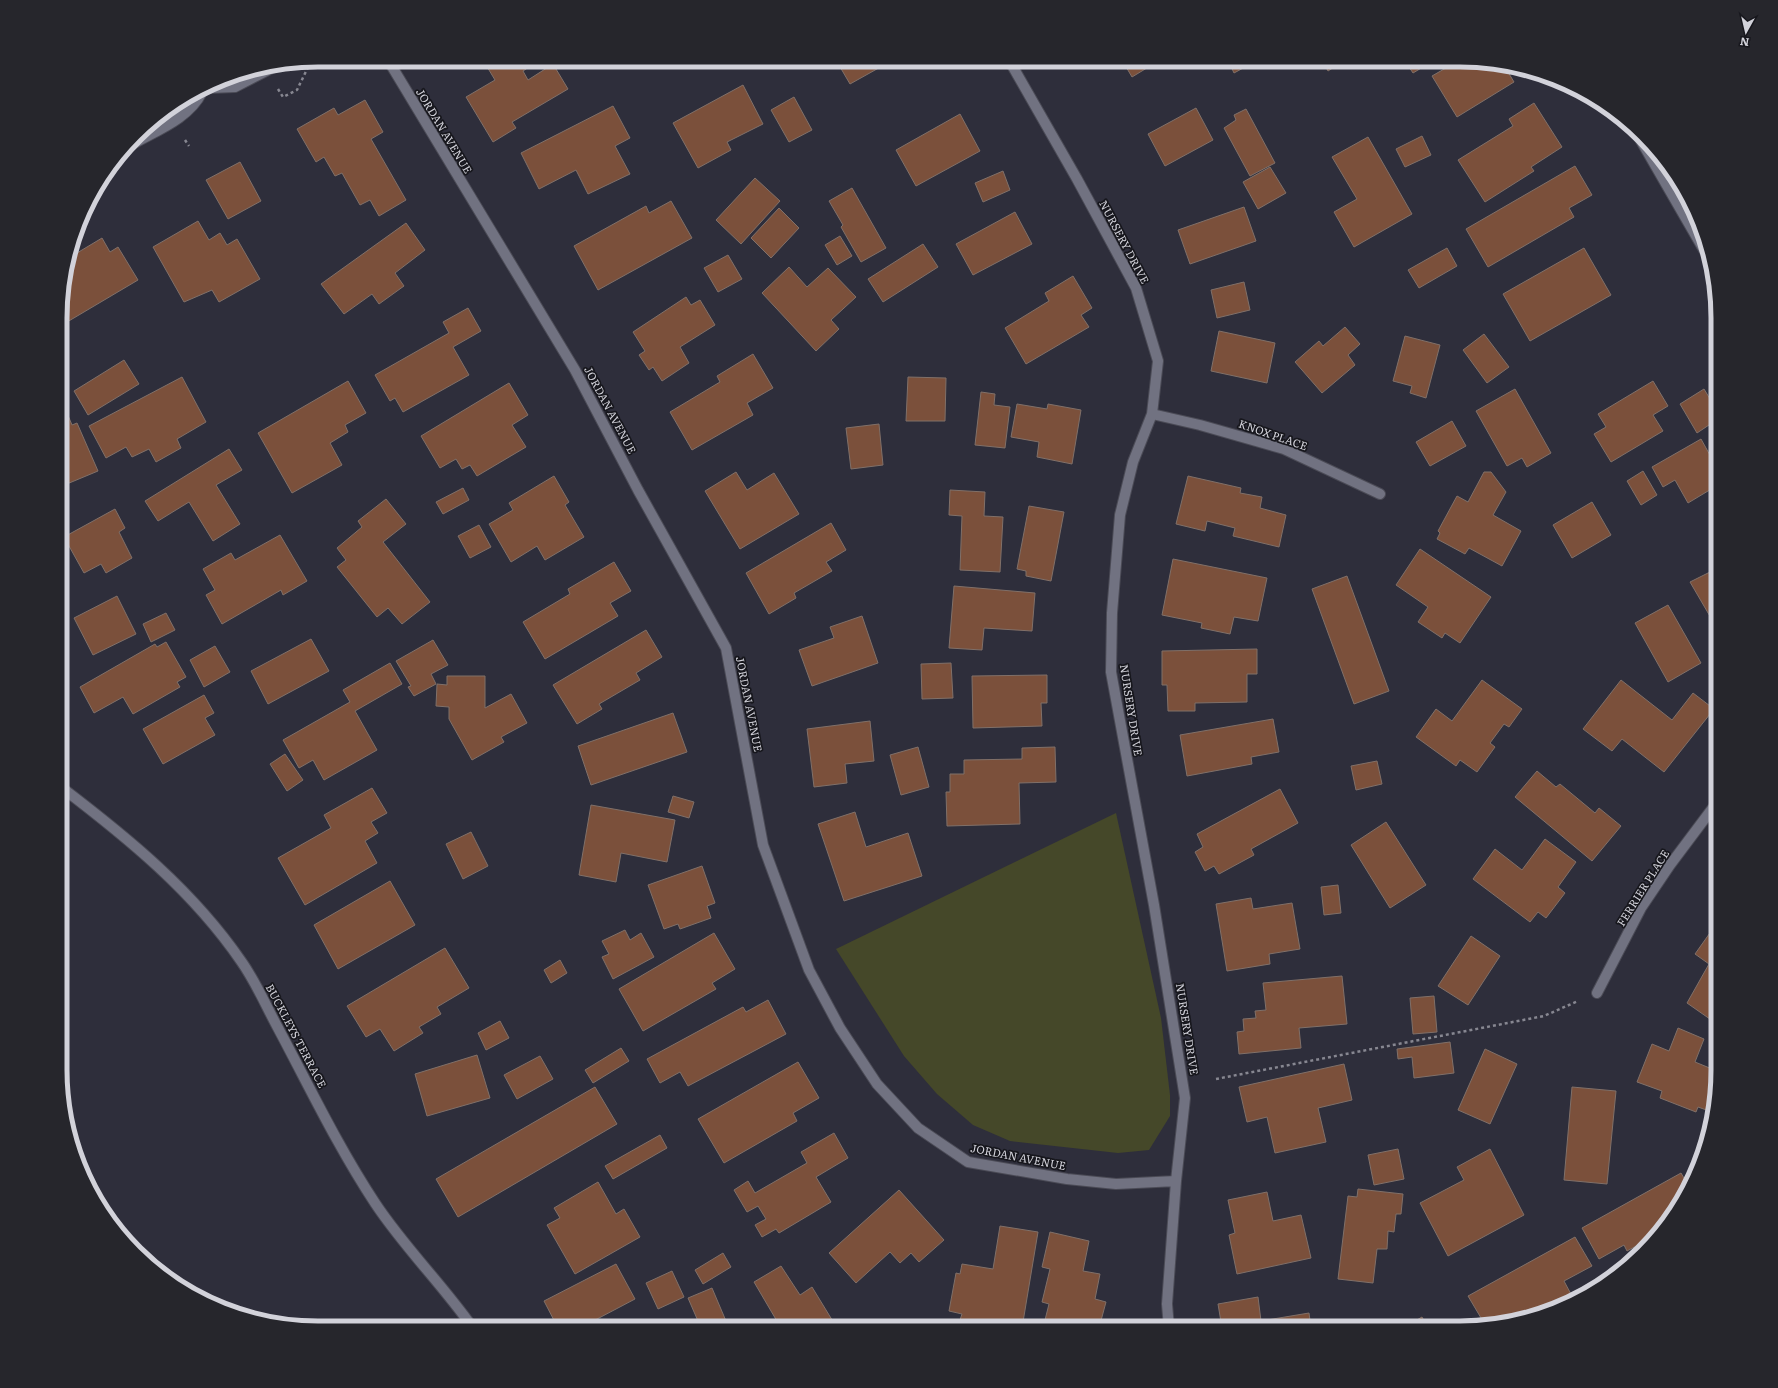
<svg xmlns="http://www.w3.org/2000/svg" width="1778" height="1388" viewBox="0 0 1778 1388" font-family="Literata,serif">
<rect width="100%" height="100%" fill="#2e2e3b"/>
<path fill="#454829" d="M1116,813l45,205 9,77v21l-21,34 -31,3 -108,-12 -37,-16 -36,-31 -33,-38 -68,-107z"/>
<path fill="#7b503b" stroke="#807069" d="M483,60h46l3,5 -9,6 5,9 25,-16 15,25 -56,33 4,6 -23,14 -27,-45 29,-17z
M836,60h57l-43,24z
M1122,60h38l-28,17z
M1228,60h30l-24,13z
M1322,60h23l-17,11z
M1405,61h28l-20,12z
M1458,61h19l28,6 9,15 -57,35 -25,-41z
M743,85l20,39 -36,18 4,8 -33,18 -25,-45z
M794,97l18,33 -23,12 -18,-32z
M365,100l18,32 -12,7 35,61 -27,16 -9,-16 -10,5 -18,-32 -7,3 -11,-19 -8,5 -19,-33 37,-21 4,7z
M1534,103l28,44 -31,20 3,4 -49,31 -27,-42 55,-34 -4,-7z
M613,106l17,32 -15,8 15,28 -42,20 -12,-24 -37,19 -18,-36z
M1196,108l17,32 -48,26 -17,-32z
M1246,109l29,54 -25,13 -26,-48 12,-8 -2,-5z
M960,114l20,37 -64,35 -20,-36z
M1422,136l9,19 -26,12 -9,-18z
M1368,137l44,77 -58,33 -20,-35 23,-13 -25,-42z
M240,162l21,39 -33,18 -22,-39z
M1575,166l17,29 -23,13 5,9 -86,50 -22,-38z
M1270,167l16,26 -28,16 -15,-27z
M1003,171l7,19 -27,12 -8,-19z
M755,178l25,23 -39,43 -25,-24z
M852,188l34,60 -25,14 -20,-35 2,-2 -14,-24z
M671,201l21,37 -94,52 -24,-44 72,-40 3,7z
M1244,207l12,34 -66,23 -12,-34z
M779,208l20,20 -28,30 -20,-20z
M1015,212l17,32 -59,31 -17,-31z
M198,221l11,19 11,-7 7,12 10,-6 23,40 -41,23 -7,-12 -28,12 -31,-55z
M406,223l19,27 -30,23 9,13 -25,18 -7,-10 -28,20 -23,-30z
M840,236l12,20 -15,9 -12,-20z
M102,238l8,14 8,-5 20,33 -76,45v-41l10,-28z
M923,244l15,23 -55,35 -15,-23z
M1447,248l10,18 -38,22 -11,-18z
M1584,248l27,47 -81,46 -27,-47z
M728,255l14,24 -24,13 -14,-24z
M789,267l18,20 21,-19 28,29 -25,23 8,9 -23,22 -54,-58z
M1073,276l19,32 -11,7 8,12 -63,37 -21,-36 44,-27 -4,-8z
M1244,282l6,28 -33,8 -6,-28z
M686,297l5,8 9,-5 15,25 -35,22 9,16 -27,18 -9,-14 -4,3 -10,-15 6,-4 -12,-19z
M468,308l13,23 -28,16 16,28 -66,37 -8,-14 -5,3 -15,-26 74,-42 -6,-11z
M1345,327l15,17 -12,11 7,10 -33,28 -27,-31 24,-21 4,5z
M1219,331l56,12 -8,40 -56,-12z
M1484,334l25,33 -22,16 -24,-33z
M1405,336l35,9 -14,53 -16,-5 2,-7 -19,-5z
M753,354l20,34 -26,15 6,12 -61,35 -22,-38 50,-30 -3,-6z
M124,360l15,24 -51,31 -14,-24z
M182,377l24,45 -29,17 4,9 -25,14 -7,-13 -17,8 -6,-10 -20,11 -17,-32z
M908,377l38,1 -1,43h-39z
M348,381l18,32 -21,12 3,7 -18,11 12,22 -50,28 -34,-60z
M1653,381l15,25 -15,9 10,16 -52,31 -17,-28 12,-7 -8,-13z
M509,383l19,32 -16,10 14,22 -49,29 -7,-11 -8,4 -6,-10 -16,9 -19,-32z
M1515,389l36,64 -24,14 -5,-9 -15,8 -31,-55z
M1704,389l14,23v7l-21,14 -17,-29z
M981,392l14,2 -1,11 16,2 -5,41 -30,-3z
M62,401l10,24 5,-2 21,48 -36,15z
M1017,404l30,5 1,-5 33,6 -9,54 -35,-7 2,-15 -28,-5z
M1452,421l14,25 -36,20 -14,-24z
M879,424l4,41 -32,4 -5,-41z
M1701,439l15,27 -4,3 6,11v5l-30,18 -13,-23 -12,7 -11,-20z
M229,449l13,21 -26,15 24,39 -27,17 -24,-39 -31,19 -13,-20z
M1643,471l14,24 -16,10 -14,-24z
M736,472l11,18 27,-17 25,41 -59,35 -35,-58z
M1484,472h7l15,20 -13,23 28,16 -19,35 -33,-18 -4,6 -28,-15 3,-6 -2,-2 19,-35 11,6z
M554,476l15,26 -4,3 19,32 -39,23 -8,-14 -26,16 -22,-38 24,-14 -4,-7z
M1188,476l53,12 -1,5 22,4 -2,11 26,7 -7,32 -46,-11 2,-8 -28,-7 -2,10 -29,-7z
M463,488l6,12 -26,14 -7,-12z
M950,490l35,2 -1,24 19,1 -3,55 -40,-2 2,-54 -13,-1z
M386,499l20,25 -23,18 47,60 -28,22 -14,-16 -11,9 -40,-50 9,-7 -9,-12 25,-21 -4,-6z
M1592,502l19,33 -39,23 -19,-33z
M1029,506l35,6 -13,69 -25,-5v-5l-9,-2z
M115,509l10,19 -6,4 13,26 -26,15 -5,-9 -17,9 -20,-36z
M831,523l15,27 -20,12 6,9 -38,22 2,5 -27,16 -23,-41z
M479,525l12,22 -21,11 -12,-22z
M280,535l27,46 -24,14 -2,-5 -59,34 -16,-29 9,-5 -12,-21 28,-16 4,7z
M1420,549l71,48 -31,46 -15,-10 -3,5 -24,-16 10,-15 -32,-22z
M1173,559l94,19 -9,43 -24,-4 -4,17 -29,-6 1,-5 -40,-8z
M614,562l17,29 -21,12 8,13 -73,43 -22,-37 47,-28 -2,-5z
M1718,568v46l-7,4 -21,-36z
M1347,576l42,115 -35,13 -42,-115z
M954,586l81,7 -3,38 -48,-3 -2,22 -33,-2z
M117,596l19,38 -43,21 -19,-37z
M1668,605l33,58 -33,19 -33,-59z
M166,613l9,17 -24,12 -8,-18z
M862,616l16,47 -66,23 -13,-36 35,-12 -4,-11z
M646,630l16,27 -26,16 4,7 -41,24 3,5 -25,15 -24,-39z
M311,639l18,32 -61,33 -17,-33z
M433,640l15,25 -17,9 5,10 -22,12 -6,-9 3,-1 -15,-25z
M166,642l20,35 -9,5 3,5 -47,27 -10,-17 -29,16 -14,-26 75,-43 2,3z
M215,646l15,26 -26,15 -14,-27z
M1257,649v25h-10v28l-52,1v8h-27l-1,-26h-5v-34z
M390,663l12,21 -47,27 22,39 -53,30 -11,-20 -14,8 -16,-28 67,-38 -7,-12z
M951,663l2,35 -31,1 -1,-35z
M1047,675v28h-6l1,23 -69,2 -1,-52z
M447,676h38v32l26,-14 16,29 -26,14 3,5 -32,18 -23,-41v-12l-13,-1 1,-22 10,1z
M1482,680l40,29 -13,18 -5,-3 -14,19 5,4 -18,25 -17,-12 -4,6 -40,-29 20,-28 16,12z
M1621,680l51,40 21,-27 21,16 -50,63 -42,-33 -10,12 -29,-22z
M204,695l10,18 -9,5 10,17 -52,29 -20,-35z
M673,713l14,39 -96,33 -13,-39z
M1273,719l6,33 -28,5 1,7 -65,12 -7,-41z
M870,721l4,40 -29,3 2,19 -33,4 -7,-58z
M918,747l11,40 -28,8 -11,-40z
M1055,747l1,35 -37,1 1,41 -73,2 -1,-34h4v-18h14v-14l58,-1v-11z
M285,754l18,26 -16,11 -17,-27z
M1377,761l5,23 -26,6 -5,-24z
M1537,771l19,16 4,-3 35,29 4,-5 22,18 -29,35 -77,-64z
M372,788l15,25 -16,9 7,11 -13,8 12,22 -72,42 -27,-47 53,-30 -7,-13z
M1280,789l18,34 -47,26 3,6 -35,19 -5,-8 -9,5 -10,-19 8,-5 -6,-13z
M673,796l21,6 -5,16 -21,-6z
M591,805l84,15 -8,42 -46,-9 -5,29 -37,-7z
M855,812l11,35 42,-14 14,43 -78,25 -26,-77z
M1386,822l40,63 -36,23 -39,-63z
M471,832l17,34 -25,13 -17,-35z
M1545,839l31,23 -18,25 7,6 -19,25 -8,-6 -8,10 -57,-43 22,-30 27,21z
M702,866l13,37 -8,3 4,12 -31,11 -2,-5 -14,5 -16,-44z
M390,881l25,44 -77,44 -24,-44z
M1338,885l3,28 -17,2 -3,-28z
M1251,898l2,11 39,-6 8,46 -31,5 1,10 -43,7 -11,-67z
M625,930l5,10 11,-7 13,24 -41,22 -11,-22 7,-3 -7,-13z
M1712,930l6,4 -1,90 -30,-21 22,-39 -14,-10z
M714,933l21,36 -23,14 4,6 -73,42 -24,-42z
M1471,936l29,20 -32,49 -30,-19z
M445,948l24,40 -32,19 4,7 -22,13 4,6 -29,18 -14,-22 -14,8 -19,-31z
M560,960l7,13 -16,10 -7,-13z
M1342,976l5,48 -48,4 2,20 -62,6 -2,-22 7,-1 -1,-12 13,-1 -1,-7 11,-1 -3,-27z
M1434,996l3,36 -24,2 -3,-36z
M768,1000l18,34 -98,52 -8,-14 -20,11 -13,-24 96,-52 3,5z
M500,1021l9,17 -23,12 -8,-17z
M1678,1028l26,11 -9,23 22,9v16l-5,25 -14,-5 -2,5 -36,-14 2,-7 -25,-9 15,-38 17,7z
M1450,1042l4,31 -40,5 -2,-21 -14,2 -1,-10z
M621,1048l8,13 -36,22 -8,-13z
M1485,1049l32,15 -27,60 -32,-14z
M477,1055l13,43 -63,18 -12,-42z
M540,1056l13,23 -36,20 -13,-24z
M798,1062l21,36 -26,15 4,8 -73,42 -26,-44z
M1344,1064l8,36 -34,8 8,34 -51,11 -8,-36 -20,5 -8,-35z
M595,1087l22,37 -159,93 -22,-38z
M1572,1087l44,4 -9,93 -43,-4z
M834,1133l14,25 -32,19 15,25 -52,31 -3,-4 -14,8 -7,-12 11,-6 -8,-13 -11,6 -13,-22 14,-9 7,12 52,-30 -6,-11z
M660,1135l7,13 -54,31 -8,-13z
M1398,1149l6,30 -30,6 -6,-30z
M1490,1149l34,66 -76,41 -28,-53 44,-23 -7,-13z
M1681,1173l7,12 -30,49 -31,17 -3,-6 -25,14 -17,-31z
M598,1182l18,32 8,-5 16,28 -65,37 -28,-49 13,-7 -6,-10z
M1358,1189l45,5 -2,20h-5l-2,18 -6,-1 -1,18h-10l-4,34 -35,-4 10,-83 9,1z
M899,1190l45,50 -25,22 -8,-9 -11,10 -10,-11 -34,31 -27,-30z
M1267,1192l6,29 28,-6 10,43 -74,16 -8,-39 6,-2 -7,-33z
M1000,1226l38,6 -16,96h-30v-3l-32,-5 2,-6 -13,-3 7,-38 4,1 2,-10 31,5z
M1050,1232l39,9 -6,30 17,3 -5,25 11,3 -7,26h-56l6,-24 -7,-2 8,-33 -8,-2z
M1575,1237l17,29 -28,15 8,15 -6,3 2,5 -9,4 -75,15 -16,-27z
M723,1253l8,14 -28,17 -8,-14z
M616,1264l19,35 -55,29h-22l-14,-27z
M781,1266l19,29 12,-8 25,41h-56l-27,-46z
M672,1271l12,26 -26,12 -12,-26z
M712,1288l14,33 -15,7h-10l-13,-30z
M1258,1297l3,24 48,-8 2,15h-89l-4,-24z
M1422,1317l6,11h-25z"/>
<g fill="none" stroke-linecap="round" stroke-linejoin="round">
<defs>
<path id="minor" d="M388,60l187,310 63,120 88,158 37,197 46,125 31,58 37,56 41,44 50,34 99,17 49,5 60,-3
M1009,60l68,119 59,109 22,73 -6,53 -19,48 -13,53 -8,98 -1,59 43,233 31,193 -9,83 -9,123 2,24
M210,88l25,-1 37,-19
M1636,132l75,130
M131,145c24,-14 58,-26 71,-53
M1152,414l48,11 84,24 96,45
M61,787c67,51 132,104 180,174 15,21 25,45 37,67 31,58 60,119 97,175 29,44 67,81 98,125
M1597,993l44,-85 29,-43 48,-64"/>
</defs>
<use href="#minor" stroke="#4b4b56" stroke-width="12"/>
<path stroke="#878791" stroke-width="2.5" stroke-dasharray="3 3" stroke-linecap="butt" d="M278,89l5,8 14,-7 14,-29
M185,140l4,6
M1216,1079l328,-63 34,-15"/>
<use href="#minor" stroke="#717281" stroke-width="10"/>
</g>
<g text-anchor="middle" stroke-width="3.5" stroke-linejoin="round" paint-order="stroke">
<g font-size="11" fill="#d2d2da" stroke="#17171d">
<text transform="translate(444 131) rotate(59)" y="4">JORDAN AVENUE</text>
<text transform="translate(1124 242) rotate(62)" y="4">NURSERY DRIVE</text>
<text transform="translate(610 410) rotate(62)" y="4">JORDAN AVENUE</text>
<text transform="translate(1273 435) rotate(19)" y="4">KNOX PLACE</text>
<text transform="translate(749 704) rotate(79)" y="4">JORDAN AVENUE</text>
<text transform="translate(1131 710) rotate(81)" y="4">NURSERY DRIVE</text>
<text transform="translate(1643 888) rotate(-58)" y="4">FERRIER PLACE</text>
<text transform="translate(1187 1029) rotate(81)" y="4">NURSERY DRIVE</text>
<text transform="translate(296 1036) rotate(62)" y="4">BUCKLEYS TERRACE</text>
<text transform="translate(1018 1157) rotate(11)" y="4">JORDAN AVENUE</text>
</g>
</g>
<path d="M0 0H1778V1388H0ZM318 67H1460A251 251 0 0 1 1711 318V1070A251 251 0 0 1 1460 1321H318A251 251 0 0 1 67 1070V318A251 251 0 0 1 318 67Z" fill="#26262c" fill-rule="evenodd"/>
<path fill="none" stroke="#d2d2da" stroke-width="5" d="M318 67H1460A251 251 0 0 1 1711 318V1070A251 251 0 0 1 1460 1321H318A251 251 0 0 1 67 1070V318A251 251 0 0 1 318 67Z"/>
<g transform="translate(1746 32) rotate(188)" stroke="#17171d" stroke-width="3" paint-order="stroke">
<path d="M0-3L7 15L0 10L-7 15Z" fill="#d2d2da"/>
<text y="-6" font-size="11" font-weight="bold" text-anchor="middle" fill="#d2d2da">N</text>
</g>
</svg>
